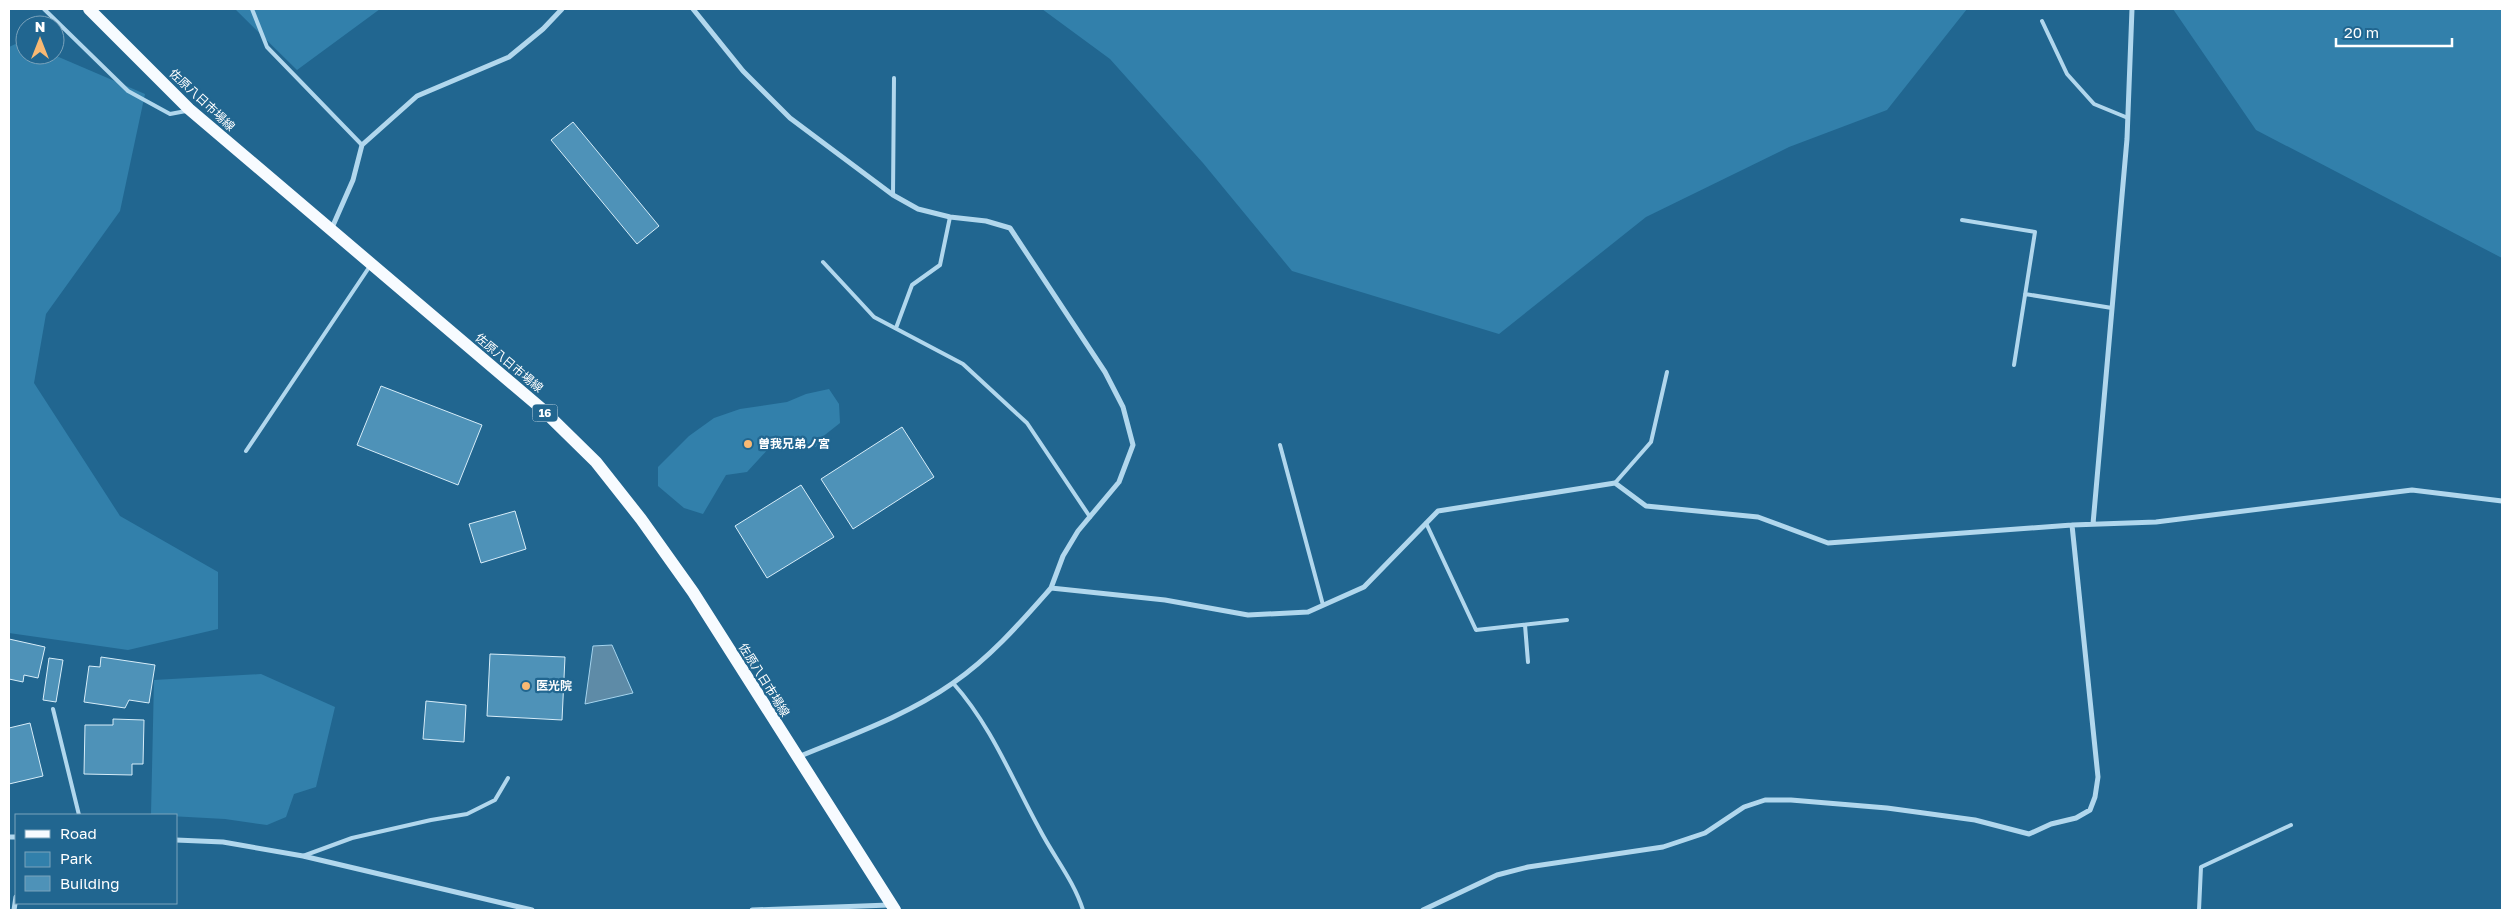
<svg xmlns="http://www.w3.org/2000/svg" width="2511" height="919" viewBox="0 0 2511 919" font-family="'Golos Text','Noto Sans JP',sans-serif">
<rect width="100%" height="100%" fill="#216690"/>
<path fill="#3280ab" d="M235,9h145l-83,61z
M1042,9h925l-80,101 -98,37 -143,70 -147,117 -207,-63 -89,-108 -93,-104z
M2173,9h329v249l-246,-128z
M22,41l3,2v12h29l91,39 -25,117 -74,103 -12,69 86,133 98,56v57l-90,21 -119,-17v-586z
M829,389l10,15 1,19 -19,15 -5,9h-46l-23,25 -21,3 -23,39 -19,-6 -26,-22v-19l31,-31 25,-18 26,-9 47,-7 19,-8z
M261,674l74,33 -19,80 -22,7 -8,23 -19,8 -42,-6 -74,-4 3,-135z"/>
<path fill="#5e8ba7" stroke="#a5d4ee" d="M612,645l21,48 -48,11 8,-58z"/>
<path fill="#4e92b8" stroke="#d7edf9" d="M573,122l86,104 -22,18 -86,-104z
M381,386l101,39 -24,60 -101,-40z
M902,427l32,50 -81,52 -32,-50z
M801,485l33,52 -67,41 -32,-52z
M515,511l11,38 -45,14 -12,-39z
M9,639l36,8 -7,31 -14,-3 -1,7 -14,-3z
M490,654l75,3 -3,63 -75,-4z
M101,657l54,8 -6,38 -20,-3 -4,8 -41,-6 5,-36 11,1z
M49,658l14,2 -7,42 -13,-2z
M426,701l40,4 -2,37 -41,-3z
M113,719l31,1 -1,44h-11v11l-48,-1 1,-49h28z
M30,723l13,53 -34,8v-56z"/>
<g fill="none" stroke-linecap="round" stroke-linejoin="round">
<path stroke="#b1d7ed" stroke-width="4" d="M44,9l84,82 42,23 16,-3
M252,9l15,38 95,98
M2042,21l25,53 27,30 34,14
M893,195l1,-117
M1962,220l73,12 -21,133
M823,262l51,55 89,47 64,59 63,94
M2025,294l87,14
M896,328l16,-43 28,-20 10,-48
M1280,445l43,160
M246,451l124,-185
M1615,483l36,-41 16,-70
M1426,523l50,107 91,-10
M1525,625l3,37
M953,683c38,42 60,98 87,147 14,27 34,51 43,80
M53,709l26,106
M303,856l49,-18 79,-18 36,-6 28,-14 13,-22
M2199,910l2,-43 90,-42"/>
<path stroke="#b1d7ed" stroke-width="5" d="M693,9l50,62 47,47 103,77 25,14 32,8 36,4 24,7 95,144 18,35 10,38 -14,37 -41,49 -15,25 -12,32
M331,230l22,-50 9,-35 55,-49 92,-39 34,-28 19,-20
M2093,524l34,-385 5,-130
M798,757c53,-22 108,-41 155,-74 38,-26 68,-61 98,-95l114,12 83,15 60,-3 56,-25 74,-76 177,-28 31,23 112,11 70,26 244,-18 84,-3 256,-32 90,11
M9,837h7
M176,840l47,2 80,14 229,54
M14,910l2,-13
M752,910l137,-5
M1423,910l74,-35 31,-8 135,-20 42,-14 39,-26 21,-7h26l96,8 88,12 54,14 22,-10 25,-6 14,-8 5,-13 3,-20 -26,-252"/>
<path stroke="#f7fbff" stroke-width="12" d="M89,9l100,100 353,300 54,53 45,57 52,73 202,318"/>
</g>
<g fill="#f9b973" stroke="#216690" stroke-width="2">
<circle cx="748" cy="444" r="5"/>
<circle cx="526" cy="686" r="5"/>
</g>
<g text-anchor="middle" stroke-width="4.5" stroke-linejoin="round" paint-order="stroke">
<rect fill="#216690" stroke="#bcd1de" stroke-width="1" x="532.5" y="404.5" width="25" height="17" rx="4"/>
<g font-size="11" font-weight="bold" fill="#fff">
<text x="545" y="417">16</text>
</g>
<g font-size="12" fill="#fff" stroke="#216690">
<text transform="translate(202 100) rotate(43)" y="4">佐原八日市場線</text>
<text transform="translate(509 363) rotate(40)" y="4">佐原八日市場線</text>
<text transform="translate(764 680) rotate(58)" y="4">佐原八日市場線</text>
</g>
<g font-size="12" font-weight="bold" fill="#fff" stroke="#216690" text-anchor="start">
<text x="758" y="448">曽我兄弟ノ宮</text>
<text x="536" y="690">医光院</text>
</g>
</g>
<rect width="2511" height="919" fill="none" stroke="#ffffff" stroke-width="20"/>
<rect x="15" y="814" width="162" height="90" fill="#216690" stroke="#7aa3bc"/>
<rect x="25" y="830" width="25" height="8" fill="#f7fbff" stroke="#7aa3bc"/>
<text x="60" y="839" font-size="15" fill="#ffffff">Road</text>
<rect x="25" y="852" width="25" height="15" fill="#3280ab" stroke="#7aa3bc"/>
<text x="60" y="864" font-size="15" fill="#ffffff">Park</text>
<rect x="25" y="876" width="25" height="15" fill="#4e92b8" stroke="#7aa3bc"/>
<text x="60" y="889" font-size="15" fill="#ffffff">Building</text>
<g transform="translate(40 40)"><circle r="24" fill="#216690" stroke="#7aa3bc"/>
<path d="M0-4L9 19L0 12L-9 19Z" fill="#f9b973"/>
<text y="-8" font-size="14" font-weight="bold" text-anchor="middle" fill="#ffffff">N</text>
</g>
<path d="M2336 38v8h116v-8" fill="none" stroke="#ffffff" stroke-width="2.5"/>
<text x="2344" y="38" font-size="15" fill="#ffffff" stroke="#216690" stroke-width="4" paint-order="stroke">20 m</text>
</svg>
